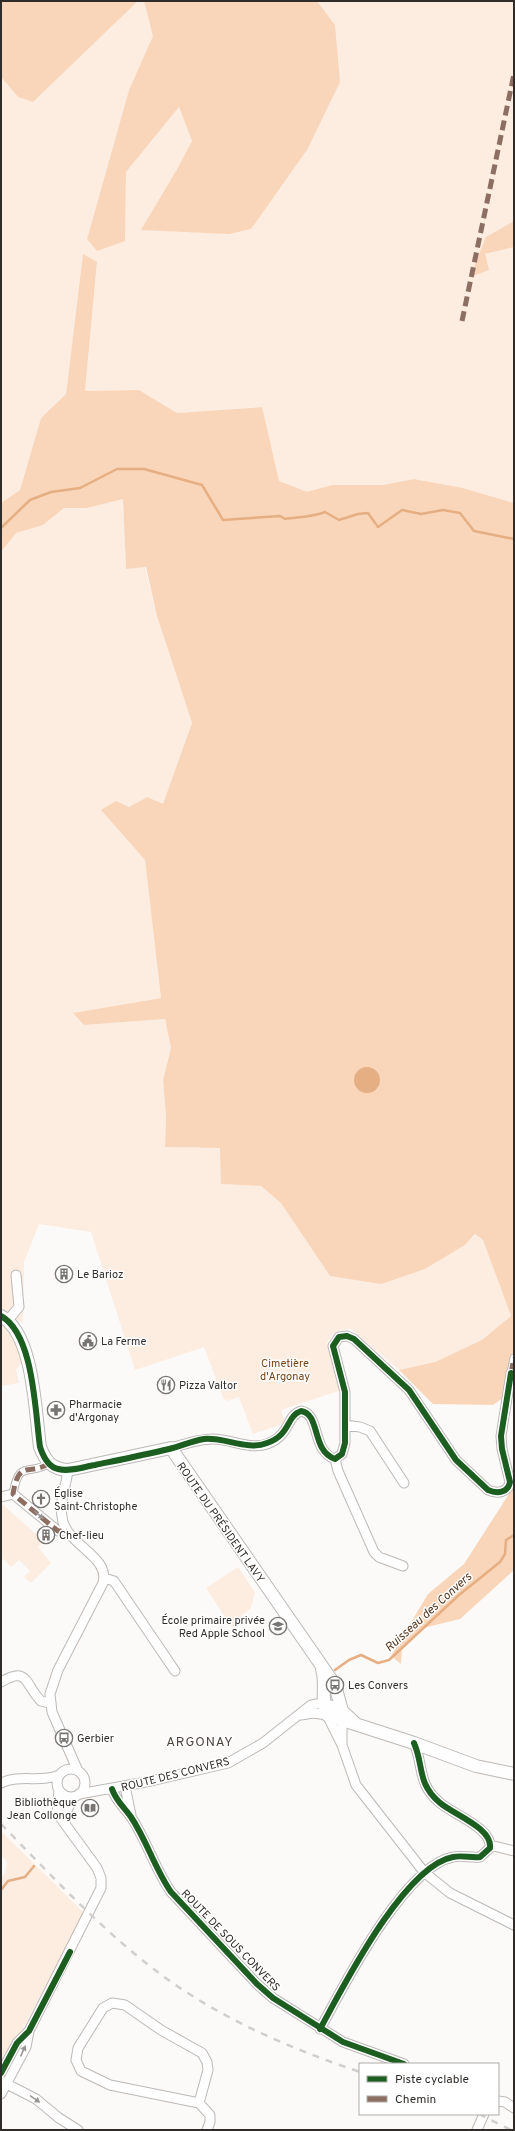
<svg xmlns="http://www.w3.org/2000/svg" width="515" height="2131" viewBox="0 0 515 2131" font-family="Overpass,sans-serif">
<rect width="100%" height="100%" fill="#fcfaf8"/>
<path fill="#fdece0" d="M138,1h6l10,35 -25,54 -42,149 38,2 1,-69 53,-65 13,34 -16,30 75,57 56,-78 28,-125 -18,-24h197v220l-28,16 -1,17 29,-7v256l-51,-15 -49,-9 -31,6h-51l-25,8 -28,-12 -18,-74 -84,6 -38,-23 -54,1 12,-128 -14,-8 -17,139 -25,24 -21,72 -19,13v-426l17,20 15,5z
M123,498l3,71 19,-2 12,49 35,107 -29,82 -16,-8 -18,10 -27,4 43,49 16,138 -87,15 10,12 81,-6 6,29 -8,32 3,36 -1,31 56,1v36l40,2 21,17 48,73 51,7 44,-14 40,-24 11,-11 7,6 28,76 -28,24 -48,22 -36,8 -48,-41c-13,0 -18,3 -24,14l14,47 -60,20 4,13 -32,11 -14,-37 -12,4 -1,-2 -2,1 -20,-53 -69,23 -44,-138 -52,-8 -15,38 -1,61 -22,-10v-761l15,-19 27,-8 21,-17h23z
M1,1323l16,18 6,20 -7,9 3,13 -18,3z
M2,1504l42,37 -6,6 13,16 -20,20 -7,-6 6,-6 -11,-11 -8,7 -7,-8 -3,2z
M238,1567l17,25 -4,16 -10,8 4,5 -12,8 -27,-41z
M1,1831l83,82 -83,157v-192l4,-5 2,-11 -6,-7z"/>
<path fill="#f9d6ba" d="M1,1h137l-105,101 -15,-5 -17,-20z
M144,1h173l18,24 5,57 -33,68 -56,79 -22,5 -88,-4 35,-59 16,-30 -13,-34 -53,65 -1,69 -28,10 -10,-12 42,-149 24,-54z
M514,221v26l-29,7 4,16 -19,7 16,-40z
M83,254l14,8 -12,129 54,-1 38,23 85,-6 17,74 28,11 25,-7h51l31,-6 49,9 51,15v887l-21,15 -60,-1 -34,-34 36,-8 47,-22 29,-24 -28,-76 -8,-6 -10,11 -40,24 -44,15 -51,-8 -49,-73 -20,-17 -40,-2 -1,-36 -55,-1 1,-31 -3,-36 8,-32 -6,-29 -81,6 -11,-12 88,-15 -16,-138 -44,-50 15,-9 13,6 18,-10 16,7 29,-81 -35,-107 -11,-49 -20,2 -3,-70 -36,9h-23l-21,17 -27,8 -15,19v-49l19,-13 21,-72 25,-24z
M514,1486v84l-54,49 -37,9 -21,19 -1,17 -10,-8 37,-62 36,-30z"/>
<path fill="#e5af83" d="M354 1080a13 13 0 1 1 26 0a13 13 0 1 1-26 0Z"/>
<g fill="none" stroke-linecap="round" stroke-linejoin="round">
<path stroke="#e5af83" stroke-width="2.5" d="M1,528l29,-28 21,-8 29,-4 37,-19h27l58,16 21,35 57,-4 5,3c13,-2 28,-2 40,-7l14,8 19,-6 10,-1 10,14 24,-17 19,4 22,-4 17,3 14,18 40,8
M335,1670l14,-10 12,-5 17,8 11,-3 70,-65 41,-33 5,-8 1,-14 8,-5
M1,1890l7,-9 17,-4 9,-11"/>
<defs>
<path id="pedestrian" d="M511,1373l3,-15
M13,1494c6,-37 18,-17 36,-31"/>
<path id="minor" d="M8,1320l11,-13 -3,-32
M345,1425l15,2 10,4 34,52
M171,1448c13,-4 28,-9 42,-9 18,0 36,11 54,5 24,-9 19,-28 34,-33 20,3 10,40 34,48l7,-5 3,-11v-51l-12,-46 6,-9 8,-1 7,3 55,51 47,70 32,30c9,4 20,3 22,-8l-8,-33 -1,-13 10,-63
M335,1459l3,12 36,81 5,5 24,9
M68,1470c-2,18 -10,33 -5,52 7,24 47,35 40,61l-45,87 -8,24 2,18 26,59
M1,1497l12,-3 45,37h9
M104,1578l10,3 61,90
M1,1682c28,-16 23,2 40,19l9,2
M301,1715l12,-2 14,2 15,30 14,40 68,87 26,21 64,32
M57 1783a14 14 0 1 1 28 0a14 14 0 1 1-28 0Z
M1,1783c18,-9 40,0 58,-8
M125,1786l6,29
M112,1789c4,12 12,18 19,28 16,24 24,52 40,75l86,92 16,14 70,44 61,22
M79,1794l72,-13 77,-18 35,-20 48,-38c12,-3 20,-1 31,6v34
M65,1824l1,-11 7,-16
M490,1845l24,6
M320,2029c23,-42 84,-163 133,-172 9,-2 18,1 27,0l10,-9c3,-20 -38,-34 -51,-46 -22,-19 -15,-36 -25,-59
M1,2073l16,-30 12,-12 72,-143v-10l-4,-10 -40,-55 2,-23
M1,2081l35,18 23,19 19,12
M1,2094l25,-47 3,-16
M498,2101l7,1 9,6
M199,2103l9,-33 -1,-8 -5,-9 -41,-23 -36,-25 -13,-2 -9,5 -25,40 -2,12 5,11 29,14 89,18 11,12v7l-3,8
M477,2130l7,-16"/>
<path id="tertiary" d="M1,1316c33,18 34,96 39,131 6,15 12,22 28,23l103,-22 164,237 7,26 14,13
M322,1669c5,17 -2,29 5,46l87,28 62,23 38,8"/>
</defs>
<use href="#pedestrian" stroke="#bcb9b7" stroke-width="9"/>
<use href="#minor" stroke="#bcb9b7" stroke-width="11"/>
<use href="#tertiary" stroke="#bcb9b7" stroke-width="14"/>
<use href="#pedestrian" stroke="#fffefe" stroke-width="7"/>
<use href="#minor" stroke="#fffefe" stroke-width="9"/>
<use href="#tertiary" stroke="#fffefe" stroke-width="12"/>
<path stroke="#d0cfce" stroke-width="2.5" stroke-dasharray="7 7" stroke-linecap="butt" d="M1,1824c53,54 105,111 166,155 59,42 125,70 193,93
M479,2114l32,16"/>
<path stroke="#8d6e63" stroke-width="5" stroke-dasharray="10 5" stroke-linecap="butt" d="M462,321l52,-247
M511,1373l3,-15
M49,1463c-18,14 -30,-6 -36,31l45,37h9"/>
<defs>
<path id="cycleway" d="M1,1316c33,18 34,96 39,131 3,9 8,20 18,22 12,3 25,-2 37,-4 24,-5 49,-10 74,-16 12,-3 23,-8 35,-10 21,-2 43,12 63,4 24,-8 19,-27 34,-32 20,3 10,40 34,48l7,-5 3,-11v-51l-12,-46 6,-9 8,-1 7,3 55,51 47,70 32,30c9,4 20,3 22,-8l-8,-33 -1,-13 10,-63
M112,1789c4,12 12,18 19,28 16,24 24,52 40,75l86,92 16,14 70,44 61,22
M320,2029c23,-42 84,-163 133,-172 9,-2 18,1 27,0l10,-9c3,-20 -38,-34 -51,-46 -22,-19 -15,-36 -25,-59
M1,2073l16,-30 12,-12 41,-79"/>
</defs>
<use href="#cycleway" stroke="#fff" stroke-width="8"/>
<use href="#cycleway" stroke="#1b5e20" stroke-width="6"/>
</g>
<defs><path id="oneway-solid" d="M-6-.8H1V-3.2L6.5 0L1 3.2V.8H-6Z"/></defs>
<g fill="#989594">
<use href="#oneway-solid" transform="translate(39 1515) rotate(39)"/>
<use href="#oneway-solid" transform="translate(23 2051) rotate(-66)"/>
<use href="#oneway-solid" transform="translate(35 2099) rotate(35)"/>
</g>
<defs>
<symbol id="building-ring" viewBox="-11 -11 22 22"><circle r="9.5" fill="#fff" stroke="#777471" stroke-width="1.5"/><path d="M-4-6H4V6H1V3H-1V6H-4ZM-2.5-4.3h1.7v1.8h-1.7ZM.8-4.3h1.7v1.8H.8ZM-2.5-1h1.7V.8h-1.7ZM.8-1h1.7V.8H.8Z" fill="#777471"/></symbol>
<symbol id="civic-ring" viewBox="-11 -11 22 22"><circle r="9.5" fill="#fff" stroke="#777471" stroke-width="1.5"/><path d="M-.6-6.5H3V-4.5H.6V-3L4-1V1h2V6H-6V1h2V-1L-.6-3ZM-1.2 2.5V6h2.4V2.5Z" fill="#777471"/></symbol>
<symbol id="restaurant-ring" viewBox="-11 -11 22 22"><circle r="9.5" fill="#fff" stroke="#777471" stroke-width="1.5"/><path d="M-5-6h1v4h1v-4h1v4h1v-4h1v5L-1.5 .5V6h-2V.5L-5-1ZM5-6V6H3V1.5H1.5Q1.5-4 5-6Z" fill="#777471"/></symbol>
<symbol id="pharmacy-ring" viewBox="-11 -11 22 22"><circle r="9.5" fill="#fff" stroke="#777471" stroke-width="1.5"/><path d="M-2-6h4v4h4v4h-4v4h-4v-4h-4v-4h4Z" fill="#777471"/></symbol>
<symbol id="church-ring" viewBox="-11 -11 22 22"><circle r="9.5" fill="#fff" stroke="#777471" stroke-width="1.5"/><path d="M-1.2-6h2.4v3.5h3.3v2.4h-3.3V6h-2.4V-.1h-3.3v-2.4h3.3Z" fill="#777471"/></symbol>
<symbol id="school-ring" viewBox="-11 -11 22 22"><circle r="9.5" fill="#fff" stroke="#777471" stroke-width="1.5"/><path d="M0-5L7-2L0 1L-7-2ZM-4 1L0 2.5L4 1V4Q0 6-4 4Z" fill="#777471"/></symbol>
<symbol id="bus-ring" viewBox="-11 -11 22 22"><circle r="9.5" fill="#fff" stroke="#777471" stroke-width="1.5"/><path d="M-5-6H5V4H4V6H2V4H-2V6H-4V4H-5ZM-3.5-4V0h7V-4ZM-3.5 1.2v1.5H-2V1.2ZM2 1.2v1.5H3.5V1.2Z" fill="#777471"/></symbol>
<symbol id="library-ring" viewBox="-11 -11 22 22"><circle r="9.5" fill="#fff" stroke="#777471" stroke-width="1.5"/><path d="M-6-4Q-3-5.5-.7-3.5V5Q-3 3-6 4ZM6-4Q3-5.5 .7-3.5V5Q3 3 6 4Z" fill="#777471"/></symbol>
</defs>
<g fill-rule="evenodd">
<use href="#building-ring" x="54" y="1264" width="20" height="20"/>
<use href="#civic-ring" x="78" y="1331" width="20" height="20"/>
<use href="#restaurant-ring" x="156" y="1375" width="20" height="20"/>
<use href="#pharmacy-ring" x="46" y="1400" width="20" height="20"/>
<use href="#church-ring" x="31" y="1489" width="20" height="20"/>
<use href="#building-ring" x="36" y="1525" width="20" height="20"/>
<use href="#school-ring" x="268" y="1616" width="20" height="20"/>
<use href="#bus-ring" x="325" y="1675" width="20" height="20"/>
<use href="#bus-ring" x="54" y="1728" width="20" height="20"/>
<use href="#library-ring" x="80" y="1798" width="20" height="20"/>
</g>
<g text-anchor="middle" stroke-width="3" stroke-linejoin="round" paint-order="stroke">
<g font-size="11" fill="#302c29" stroke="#fff" text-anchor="start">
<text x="77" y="1278">Le Barioz</text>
<text x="101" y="1345">La Ferme</text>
<text x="179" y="1389">Pizza Valtor</text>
<text x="69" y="1408">Pharmacie<tspan x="69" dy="13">d'Argonay</tspan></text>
<text x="54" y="1497">Église<tspan x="54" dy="13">Saint-Christophe</tspan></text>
<text x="59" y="1539">Chef-lieu</text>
<text x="265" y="1624" text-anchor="end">École primaire privée<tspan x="265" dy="13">Red Apple School</tspan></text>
<text x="348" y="1689">Les Convers</text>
<text x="77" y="1742">Gerbier</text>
<text x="77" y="1806" text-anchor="end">Bibliothèque<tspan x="77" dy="13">Jean Collonge</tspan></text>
</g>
<g font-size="11" fill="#754315" stroke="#fff">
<text x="285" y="1367">Cimetière<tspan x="285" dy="13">d'Argonay</tspan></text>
</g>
<g font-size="11" fill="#302c29" stroke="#fff">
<text transform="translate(221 1522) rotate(55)" y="4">ROUTE DU PRÉSIDENT LAVY</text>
<text transform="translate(175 1774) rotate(-14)" y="4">ROUTE DES CONVERS</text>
<text transform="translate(231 1940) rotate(46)" y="4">ROUTE DE SOUS CONVERS</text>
</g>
<g font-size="12" font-style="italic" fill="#56361c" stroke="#fff">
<text transform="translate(428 1612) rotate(-42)" y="4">Ruisseau des Convers</text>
</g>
<g font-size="13" letter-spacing="1" fill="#4b423c" stroke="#fff">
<text x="200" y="1746">ARGONAY</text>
</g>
</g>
<rect width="515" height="2131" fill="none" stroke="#302c29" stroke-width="4"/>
<rect x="359" y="2063" width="140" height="52" fill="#ffffff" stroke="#acaba9"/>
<rect x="367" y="2076" width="20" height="6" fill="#1b5e20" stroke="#acaba9"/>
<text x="395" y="2083" font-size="12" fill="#302c29">Piste cyclable</text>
<rect x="367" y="2096" width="20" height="6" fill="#8d6e63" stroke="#acaba9"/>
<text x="395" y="2103" font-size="12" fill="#302c29">Chemin</text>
</svg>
